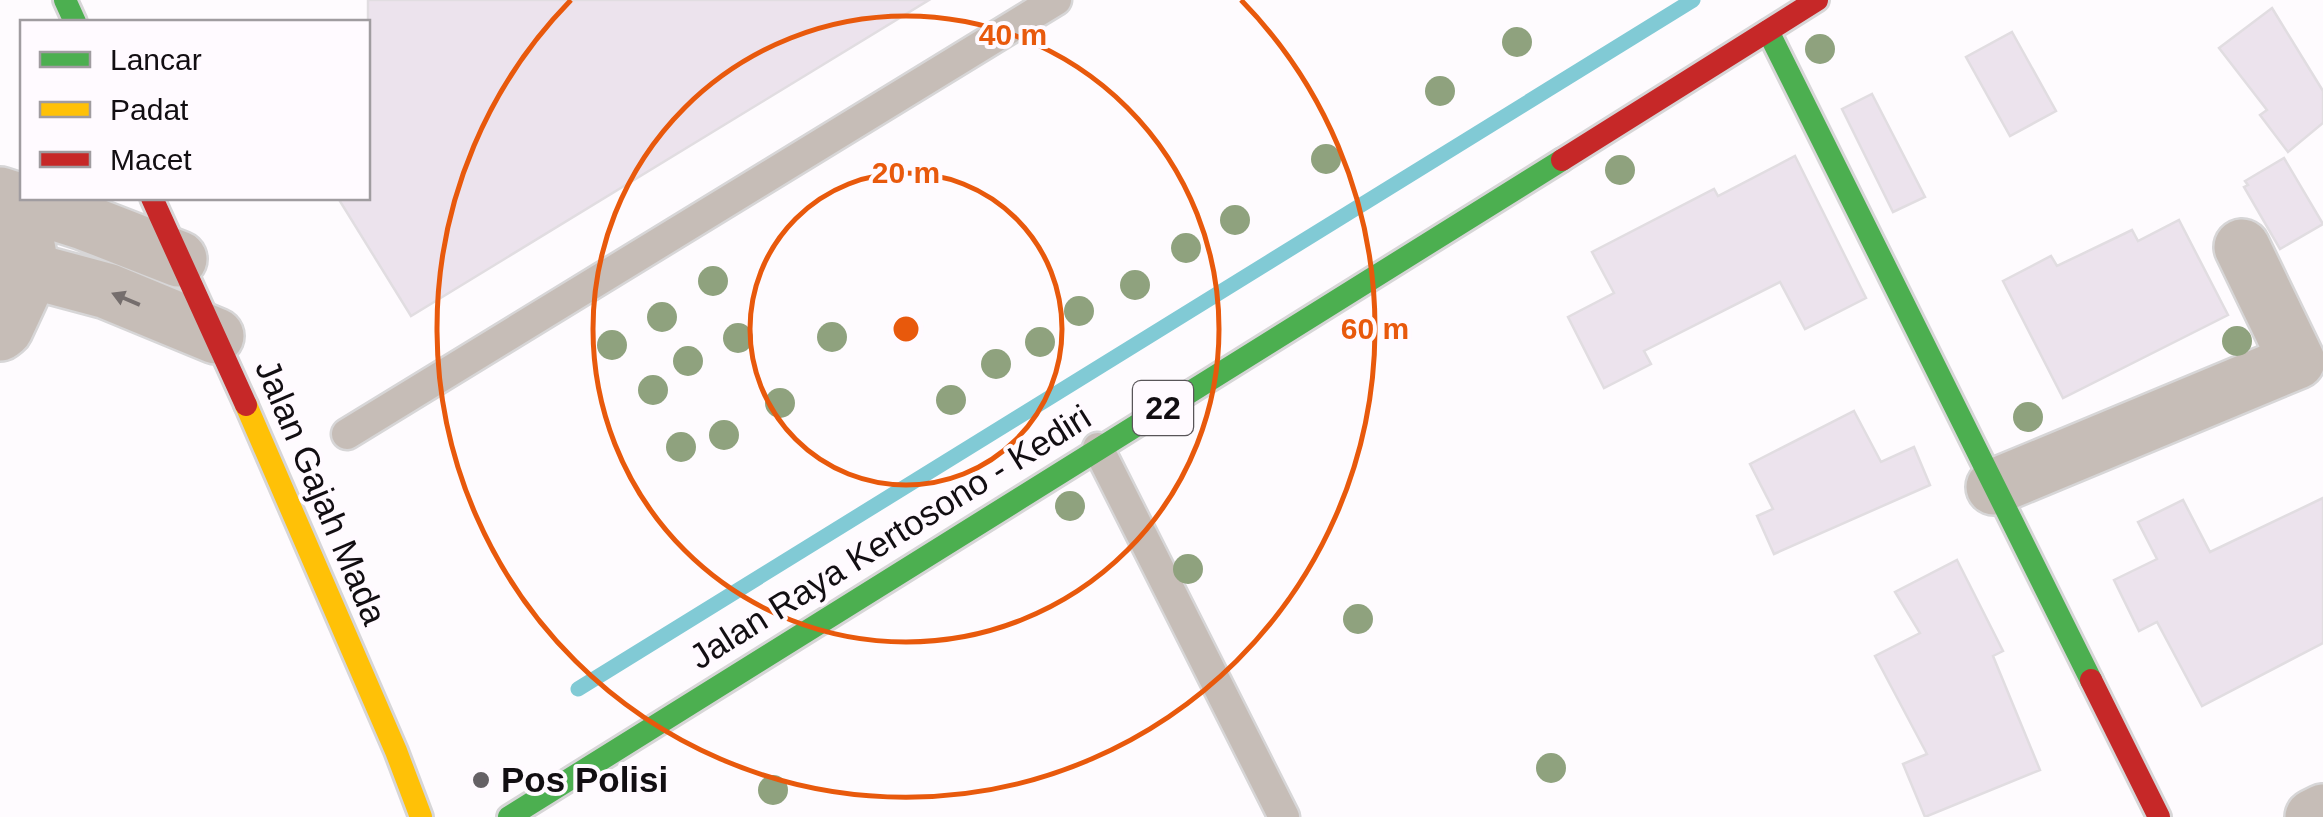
<svg xmlns="http://www.w3.org/2000/svg" width="2323" height="817" viewBox="0 0 2323 817" font-family="Arial,sans-serif">
<rect width="100%" height="100%" fill="#fefbfe"/>
<g fill="none" stroke-linecap="round" stroke-linejoin="round">
<path stroke="#81cad5" stroke-width="15" d="M578,689l1115,-689"/>
</g>
<path fill="#ece3ed" stroke="#e1dde1" stroke-width="2.5" d="M368,0h561l-518,316 -73,-118h30z
M2272,8l51,83v32l-35,29 -28,-37 7,-5 -48,-62z
M2012,32l44,79 -46,25 -44,-79z
M1872,94l53,103 -32,15 -51,-103z
M1795,156l71,142 -61,31 -25,-47 -136,69 7,13 -47,24 -36,-71 46,-24 -22,-41 122,-63 4,7z
M2284,158l39,66 -43,25 -36,-62 4,-2 -3,-4z
M2179,220l49,95 -165,83 -60,-117 48,-25 6,10 75,-36 6,11z
M1854,411l27,51 33,-15 16,38 -156,69 -17,-38 16,-7 -23,-45z
M2323,498v145l-121,63 -45,-84 -18,9 -25,-51 43,-21 -19,-37 45,-22 27,52z
M1957,560l46,91 -10,5 47,114 -115,47 -22,-53 24,-10 -52,-98 45,-23 -25,-41z"/>
<g fill="none" stroke-linecap="round" stroke-linejoin="round">
<defs>
<path id="lane" d="M347,434l709,-434
M1098,448l186,369"/>
<path id="street" d="M0,195l84,27 95,37
M0,257l32,14 75,20 109,45
M0,333l5,-4 27,-58 -7,-36
M1994,487l303,-126 -55,-114
M2313,817l10,-5"/>
<path id="fast" d="M65,0l10,22
M1768,31l323,649
M509,817l1053,-657"/>
<path id="slow" d="M246,405l150,346 25,66"/>
<path id="jam" d="M1562,160l255,-160
M152,198l94,207
M2091,680l68,137"/>
</defs>
<use href="#lane" stroke="#d7d6d7" stroke-width="35"/>
<use href="#street" stroke="#d7d6d7" stroke-width="60"/>
<use href="#fast" stroke="#d7d6d7" stroke-width="28"/>
<use href="#slow" stroke="#d7d6d7" stroke-width="28"/>
<use href="#jam" stroke="#d7d6d7" stroke-width="28"/>
<use href="#lane" stroke="#c6bdb7" stroke-width="30"/>
<use href="#street" stroke="#c6bdb7" stroke-width="55"/>
<use href="#fast" stroke="#4caf50" stroke-width="22"/>
<use href="#slow" stroke="#ffc107" stroke-width="22"/>
<use href="#jam" stroke="#c62828" stroke-width="22"/>
</g>
<g fill="#8fa27e">
<circle cx="1517" cy="42" r="15"/>
<circle cx="1820" cy="49" r="15"/>
<circle cx="1440" cy="91" r="15"/>
<circle cx="1326" cy="159" r="15"/>
<circle cx="1620" cy="170" r="15"/>
<circle cx="1235" cy="220" r="15"/>
<circle cx="1186" cy="248" r="15"/>
<circle cx="713" cy="281" r="15"/>
<circle cx="1135" cy="285" r="15"/>
<circle cx="1079" cy="311" r="15"/>
<circle cx="662" cy="317" r="15"/>
<circle cx="832" cy="337" r="15"/>
<circle cx="738" cy="338" r="15"/>
<circle cx="2237" cy="341" r="15"/>
<circle cx="1040" cy="342" r="15"/>
<circle cx="612" cy="345" r="15"/>
<circle cx="688" cy="361" r="15"/>
<circle cx="996" cy="364" r="15"/>
<circle cx="653" cy="390" r="15"/>
<circle cx="951" cy="400" r="15"/>
<circle cx="780" cy="403" r="15"/>
<circle cx="2028" cy="417" r="15"/>
<circle cx="724" cy="435" r="15"/>
<circle cx="681" cy="447" r="15"/>
<circle cx="1070" cy="506" r="15"/>
<circle cx="1188" cy="569" r="15"/>
<circle cx="1358" cy="619" r="15"/>
<circle cx="1551" cy="768" r="15"/>
<circle cx="773" cy="790" r="15"/>
</g>
<defs><path id="oneway-solid" d="M-6-.8H1V-3.2L6.5 0L1 3.2V.8H-6Z" transform="scale(2.5)"/></defs>
<use fill="#756e6d" href="#oneway-solid" transform="translate(126 299) rotate(-157)"/>
<g fill="none" stroke="#e8590c" stroke-width="5">
<circle cx="906" cy="329" r="156"/>
<circle cx="906" cy="329" r="313"/>
<path d="M1241 0A469 469 0 1 1 571 0"/>
</g>
<circle fill="#656165" stroke="#fffaff" stroke-width="4" cx="481" cy="780" r="10"/>
<g text-anchor="middle" stroke-width="8" stroke-linejoin="round" paint-order="stroke">
<rect fill="#fffaff" stroke="#595559" stroke-width="2.5" x="1133" y="381" width="60" height="54" rx="8"/>
<g font-size="32" font-weight="bold" fill="#120e12">
<text x="1163" y="419">22</text>
</g>
<g font-size="35" fill="#120e12" stroke="#fffaff">
<text transform="translate(321 492) rotate(67)" y="12">Jalan Gajah Mada</text>
<text transform="translate(890 537) rotate(-32)" y="12">Jalan Raya Kertosono - Kediri</text>
</g>
<g font-size="35" font-weight="bold" fill="#120e12" stroke="#fffaff" text-anchor="start">
<text x="501" y="792">Pos Polisi</text>
</g>
</g>
<circle cx="906" cy="329" r="15" fill="#e8590c" stroke="#fffaff" stroke-width="5"/>
<g font-size="30" text-anchor="middle" font-weight="bold" fill="#e8590c" stroke="#fffaff" stroke-width="8" stroke-linejoin="round" paint-order="stroke">
<text x="1013" y="45">40 m</text>
<text x="906" y="183">20 m</text>
<text x="1375" y="339">60 m</text>
</g>
<rect x="20" y="20" width="350" height="180" fill="#fffaff" stroke="#a09ca0" stroke-width="2.5"/>
<rect x="40" y="52" width="50" height="15" fill="#4caf50" stroke="#a09ca0" stroke-width="2.5"/>
<text x="110" y="70" font-size="30" fill="#120e12">Lancar</text>
<rect x="40" y="102" width="50" height="15" fill="#ffc107" stroke="#a09ca0" stroke-width="2.5"/>
<text x="110" y="120" font-size="30" fill="#120e12">Padat</text>
<rect x="40" y="152" width="50" height="15" fill="#c62828" stroke="#a09ca0" stroke-width="2.5"/>
<text x="110" y="170" font-size="30" fill="#120e12">Macet</text>
</svg>
